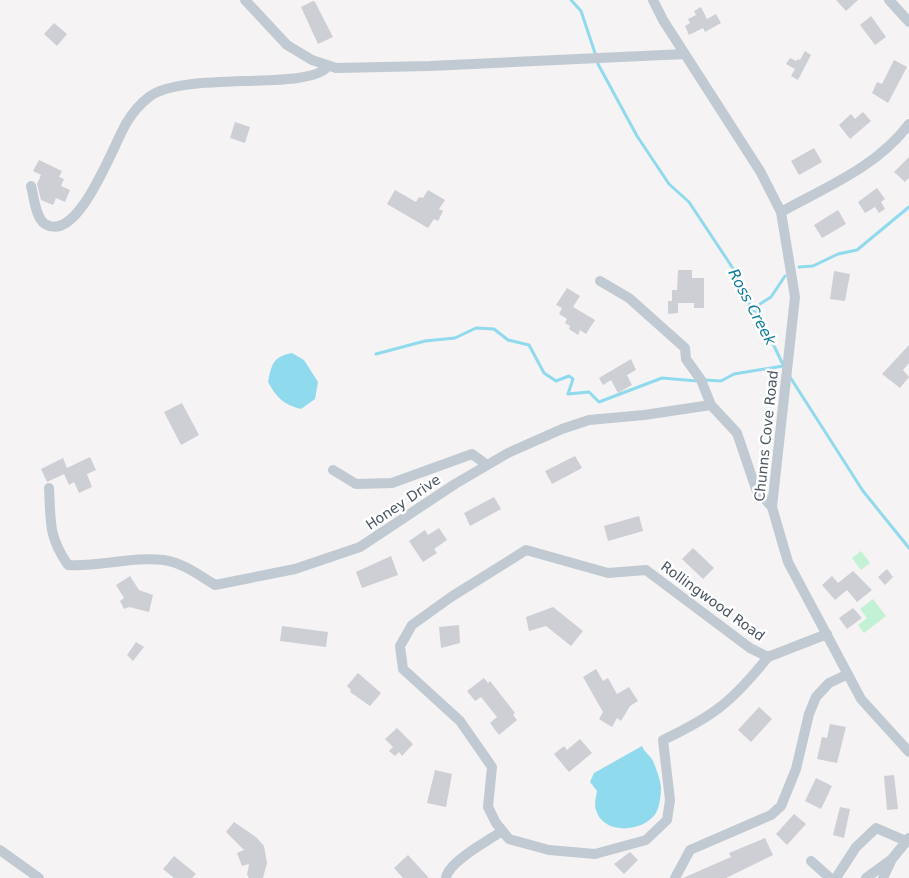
<svg xmlns="http://www.w3.org/2000/svg" width="909" height="878" viewBox="0 0 909 878" font-family="'DejaVu Sans',sans-serif">
<rect width="100%" height="100%" fill="#f5f3f3"/>
<path fill="#c3f1d5" d="M861,551l9,12 -9,7 -9,-12z
M873,599l13,17 -22,17 -6,-8 9,-7 -7,-9z"/>
<path fill="#90daee" d="M292,353l12,7 14,22 -3,17 -14,10c-17,-4 -25,-12 -33,-27 4,-19 5,-25 24,-29z
M642,746c3,7 8,9 11,15 3,7 7,18 8,26 0,8 -1,18 -5,26 -13,20 -53,22 -60,-3 -2,-5 0,-14 1,-19l-7,-9 4,-9z"/>
<g fill="none" stroke-linecap="round" stroke-linejoin="round">
<path stroke="#90daee" stroke-width="3" d="M571,0l10,11 14,42
M598,64l39,72 32,48 20,18 51,77 5,18 23,36 16,34
M799,267l14,-1 25,-12 19,-4 52,-43
M756,315l4,-11 11,-7 14,-21
M376,354l49,-13 30,-3 21,-10 18,1 14,11 21,5 15,28 12,8 13,-5 4,3 -5,15 21,-2 10,10 63,-24 35,3
M790,377l73,114 46,57
M705,380l16,1 13,-7 49,-8"/>
</g>
<path fill="#cdcfd5" d="M836,0h22l-12,11z
M313,1l2,1 18,35 -15,7 -17,-37z
M701,7l6,12 9,-5 5,9 -16,9 -2,-4 -14,7 -4,-9 5,-3 -2,-4 8,-4 -2,-4z
M871,16l15,21 -11,8 -15,-20z
M54,23l13,11 -10,12 -13,-12z
M805,51l6,4 -13,25 -7,-4 4,-7 -9,-5 4,-6 6,3 2,-2 2,1z
M894,60l13,7 -19,36 -16,-10 5,-11 5,2z
M863,112l8,9 -21,18 -11,-14 12,-11 4,5z
M235,122l15,5 -5,16 -15,-5z
M814,148l8,14 -23,13 -8,-14z
M909,157v21l-4,4 -11,-10z
M39,160l23,11 -3,6 5,2 -3,7 9,4 -5,12 -9,-4 -3,7 -12,-5 -4,-16 4,-9 -8,-4z
M877,188l8,11 -4,3 4,7 -6,4 -4,-6 -10,6 -7,-11z
M395,190l21,12 3,-5 4,1 5,-8 17,10 -6,9 4,2 -5,10 -4,-2 -6,9 -41,-24z
M838,210l8,14 -24,14 -8,-13z
M678,270h14v8h12v30h-10v-5h-16v10l-10,1v-13h4v-11h5z
M834,271l16,3 -5,27 -15,-2z
M567,288l13,8 -7,11 22,13 -9,14 -6,-4 -2,5 -9,-6 1,-3 -5,-3 2,-4 -8,-5 3,-6 -6,-3z
M909,345v18l-6,7 6,7 -9,11 -18,-14z
M631,359l5,11 -9,5 5,10 -14,8 -7,-13 -8,5 -4,-7z
M182,403l17,32 -18,10 -17,-33z
M575,456l7,12 -30,16 -7,-13z
M90,457l6,13 -9,4 5,13 -13,6 -5,-11 -5,3 -5,-11 -17,8 -6,-13 22,-11 4,10z
M494,497l7,12 -31,17 -6,-13z
M639,516l4,15 -35,10 -4,-15z
M439,528l8,12 -13,9 3,4 -14,9 -14,-21 16,-11 3,5z
M693,548l21,20 -11,11 -21,-20z
M391,556l7,19 -36,13 -6,-16z
M887,569l6,8 -8,8 -7,-8z
M853,571l19,19 -15,12 -10,-12 -12,10 -13,-15 10,-9 6,7z
M130,576l9,14 14,5 -4,17 -20,-5 -5,2 -4,-8 4,-3 -8,-13z
M553,607l30,24 -12,15 -25,-20 -17,5 -3,-14z
M853,608l9,10 -15,11 -8,-11z
M459,625l1,18 -19,5 -2,-21z
M282,626l46,6 -2,15 -46,-6z
M136,642l8,5 -11,14 -6,-6z
M596,669l7,12 5,-3 9,16 12,-7 9,14 -8,5 -9,15 -4,-3 -5,9 -13,-8 4,-7 -20,-35z
M358,673l23,20 -11,13 -20,-14 1,-2 -4,-4z
M484,678l4,5 2,-2 25,32 -2,2 4,5 -18,15 -9,-12 7,-6 -16,-20 -6,4 -8,-10z
M759,707l13,12 -21,23 -13,-12z
M830,724l16,3 -9,36 -20,-4 5,-22 5,1z
M397,728l16,16 -11,12 -3,-4 -4,4 -6,-5 4,-4 -8,-8z
M580,739l12,14 -23,19 -15,-18 10,-8 3,4z
M435,770l17,4 -6,33 -19,-4z
M894,775l4,34 -11,1 -3,-34z
M816,778l16,8 -11,23 -16,-8z
M840,807l10,2 -6,29 -11,-3z
M794,814l12,10 -19,21 -11,-11z
M234,822l22,15 8,9 3,17 -4,15h-14l-2,-3 2,-11 -7,2 -5,-13 7,-3 -18,-18z
M765,838l8,17 -47,23h-43l48,-21 -2,-4z
M630,852l8,8 -14,14 -10,-10z
M408,855l21,23h-26l-9,-10z
M174,856l22,18 -4,4h-18l-11,-9z"/>
<g fill="none" stroke-linecap="round" stroke-linejoin="round">
<path stroke="#c1cad2" stroke-width="10" d="M245,0l42,45 25,15 24,8 94,-2 255,-12
M653,0l10,20 97,151 21,41 14,85 -23,210 16,55 73,137 48,53
M889,0l20,22
M31,186c3,10 4,31 14,38 34,21 70,-84 82,-102 6,-10 13,-18 22,-25 35,-27 161,-5 179,-31
M781,212c45,-25 96,-45 128,-88
M600,281l29,17 56,50 1,11 15,21 10,25
M333,470l23,14 36,-1 80,-29 15,11
M49,488c2,34 -1,48 19,77 32,2 64,-9 96,-5 19,3 35,15 51,25l80,-16 65,-22 95,-63 53,-31 54,-24 27,-9 55,-5 67,-10 26,28 19,56 16,18
M526,550l82,23 38,-3 104,78 18,9c-35,44 -54,59 -105,83l7,60 -3,20 -21,20 -51,14 -46,-4 -40,-11 -13,-16 -8,-16 4,-40 -32,-46 -57,-52 -3,-23 12,-21 39,-28z
M768,657l59,-23
M0,850l39,28
M811,861l19,17
M446,878c2,-16 42,-37 56,-47
M675,878l15,-28 81,-35 10,-9 15,-37 13,-55 7,-17 13,-14 17,-8
M836,878l20,-31 20,-19 30,13
M866,878l26,-19 17,-21
M883,878l8,-17"/>
</g>
<g text-anchor="middle" stroke-width="5" stroke-linejoin="round" paint-order="stroke">
<g font-size="14" fill="#4a5661" stroke="#fff">
<text transform="translate(766 436) rotate(-84)" y="5">Chunns Cove Road</text>
<text transform="translate(403 502) rotate(-34)" y="5">Honey Drive</text>
<text transform="translate(713 601) rotate(36)" y="5">Rollingwood Road</text>
</g>
<g font-size="15" font-style="italic" fill="#0c7c9b" stroke="#fff">
<text transform="translate(752 307) rotate(62)" y="5">Ross Creek</text>
</g>
</g>
</svg>
